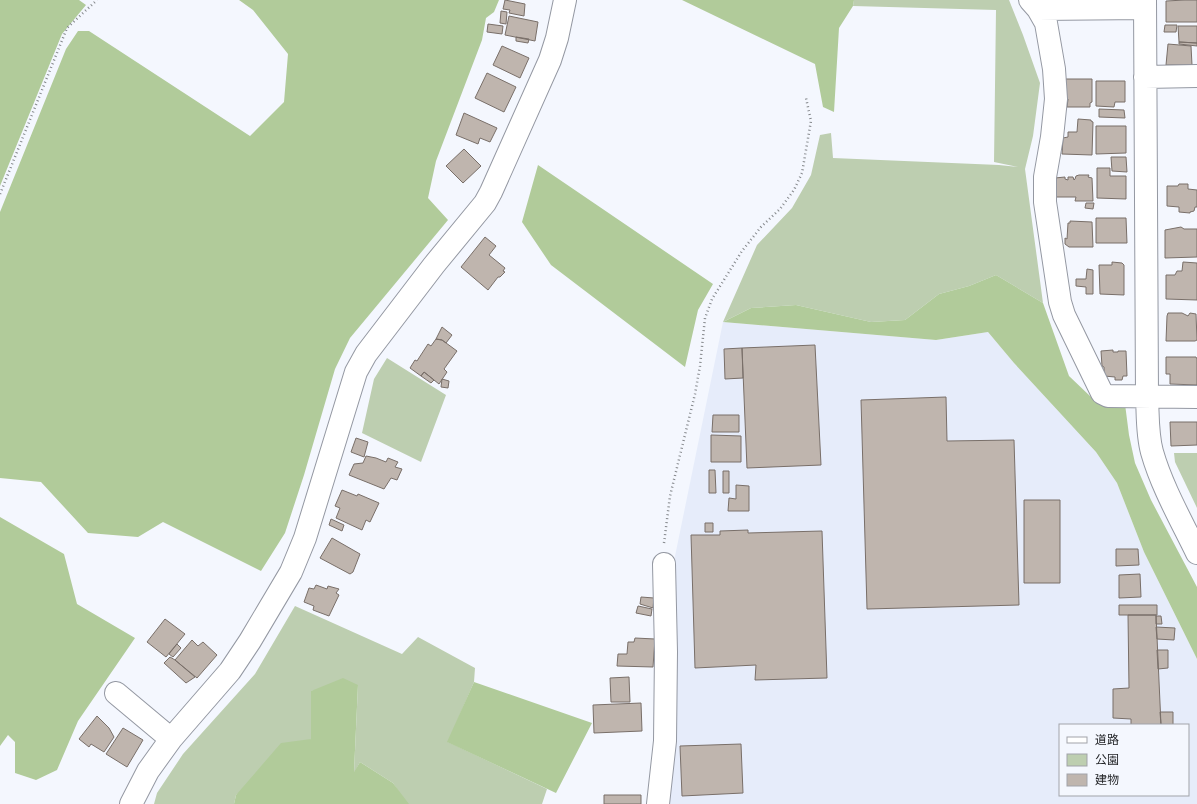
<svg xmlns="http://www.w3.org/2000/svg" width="1197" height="804" viewBox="0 0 1197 804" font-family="'Archivo Narrow','Noto Sans JP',sans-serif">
<rect width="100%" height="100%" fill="#f4f7fe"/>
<path fill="#e6ecfa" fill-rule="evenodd" d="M723,322l213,18 52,-8 26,31 82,89 21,31 27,69 53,107v145h-532l8,-238zM1060,725h128v70h-128z"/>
<path fill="#bdceb0" d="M854,0h155l14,35 17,48 -7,53 -8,33 18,134 -47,-28 -27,11 -30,8 -34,26 -34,2 -75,-17 -45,3 -28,14 34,-77 35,-37 19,-33 9,-40 11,-2 2,25 166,7 19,2 -24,-5 2,-152 -143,-4z
M387,358l59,37 -25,67 -59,-29 12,-54z
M1174,453h23v55l-22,-46z
M295,606l107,48 16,-17 57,31 -1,14 -26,60 99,47 -5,15h-135l-14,-21 -33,-21 -6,11 4,-88 -47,6v48l-75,56 -2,9h-80l3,-11 26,-39 72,-80z"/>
<path fill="#b1cb9a" d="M0,0h79l7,5 -24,29 -62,152z
M239,0h260l-5,12 -8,6 -4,22 -46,121 -8,37 20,22 -98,118 -15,31 -31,106 -19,58 -24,38 -98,-49 -25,15 -50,-4 -47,-51 -41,-4v-266l66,-163 12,-18h11l161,105 34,-34 4,-48 -35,-44z
M682,0h172l-1,6 -14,22 -5,84 -11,-5 -8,-43z
M538,165l175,119 -15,26 -13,57 -134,-102 -29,-43z
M996,275l47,28 26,73 21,20 14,8h21l4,31 6,28 16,37 46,87v72l-53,-107 -27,-69 -21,-31 -82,-89 -26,-31 -52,8 -213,-18 28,-14 45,-3 75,17 34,-2 34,-26 30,-8z
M0,517l64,37 13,50 58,34 -57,83 -21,49 -21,10 -21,-7v-31l-7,-7 -8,11z
M343,678l15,7 -4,87 6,-10 33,21 16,21h-175l2,-9 45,-52 30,-4v-48z
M474,682l118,41 -36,70 -109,-51z"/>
<path fill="#bfb5ae" stroke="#796f69" d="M505,0l20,4 -1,12 -15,-3 1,-3 -7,-1z
M1185,0h12v22h-31v-21z
M501,11l6,1 -1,12 -6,-1z
M509,16l29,6 -3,19 -30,-6z
M488,24l15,2 -1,8 -15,-2z
M1165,25h12l-1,7h-12z
M1178,26h19v17l-18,-1z
M516,37l13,2 -1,4 -12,-2z
M1179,42l18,1v3l-18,-2z
M1168,44l23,2 1,19h-26z
M502,46l27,12 -9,20 -27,-13z
M487,73l29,14 -12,25 -29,-14z
M1065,79h27v23l-2,1v4h-23l1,-8h-3z
M1096,81h29v21h-10l-1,5 -18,-1z
M1099,109l25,1 1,8 -26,-1z
M464,113l33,15 -7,14 -10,-4 -2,6 -22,-9z
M1078,119l13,1v1l2,1 -1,33 -30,-1 1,-16 5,-1v-5h9z
M1096,126h30v27l-30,1z
M464,149l17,17 -18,17 -17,-17z
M1111,157h15l1,15 -15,-1z
M1097,168h13v8h16v23l-29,-1z
M1079,175h10l-1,2 4,1 1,23h-18l1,-4h-21v-19l10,-1v2l3,1v-3h5l1,3 1,-1 1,-3z
M1179,184h9v5l9,1v17h-2l-1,4 -4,1v1l-11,-1v-5l-12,-1v-20h11z
M1086,203h8l-1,6 -8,-1z
M1096,218h30l1,25h-31z
M1070,221l22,1 1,25h-24l-4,-3v-6l2,1 1,-16h2z
M1181,227l3,2h13v28l-32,1v-28z
M485,237l11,9 -7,9 16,13 -2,3 2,1 -5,5h-2l-10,13 -27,-23z
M1112,262l10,1 2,2v30l-24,-1 -1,-29h13z
M1183,262l14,1v37l-31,-1v-24h9l2,-4h5z
M1087,269l6,1v24h-7v-7l-10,-1v-7h10z
M1168,313h14l6,3 2,-3 6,1 1,26 -2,1h-29l1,-25z
M442,327l10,8 -6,8 -4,-3 -6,-1z
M436,339l6,1 15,11 -13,18 3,3 -8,12 -15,-12 -3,4 -11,-8 5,-8 2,1 11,-17 3,2z
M815,345l6,120 -74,3 -5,-120z
M742,348l1,30 -18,1 -1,-30z
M1113,350v2h5v-1h8l1,25h-4l-1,4h-7v-3l-11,-1v-9l-2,-1 -1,-15z
M1166,357h30l1,2v26l-27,-1v-10h-4z
M424,372l10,8 -3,3 -10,-7z
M442,379l7,2 -1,7 -7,-1z
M946,397l1,44 67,-1 5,165 -152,4 -6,-209z
M713,415h26v17h-27z
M1170,422h27v23l-26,1z
M711,435l30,1v26h-30z
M356,438l12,4 -4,15 -13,-5z
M366,456l10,2 10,4 2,-4 10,4 -3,5 7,2 -5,11 -6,-2 -7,11 -35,-14 5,-11 9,-1z
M709,470h6l1,23h-7z
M723,471h6v22h-6z
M736,485l13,1v25h-21l1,-13 7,1z
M342,490l15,6 1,-2 21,9 -9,19 -4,-2 -4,10 -26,-12 4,-10 -5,-2z
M1024,500h36v83h-36z
M331,519l13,6 -2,6 -13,-6z
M705,523h8v9h-8z
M748,530v3l74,-2 5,147 -72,2 1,-15 -61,3 -4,-133h29v-4z
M332,538l28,16 -7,18 -3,2 -30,-16z
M1116,549h22l1,16 -23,1z
M1140,574l1,23 -22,1v-23z
M316,585l11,4 1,-3 11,3 -3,4 3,2 -10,21 -16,-6 1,-4 -10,-4 5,-14 5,1z
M641,597l13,1 -1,10 -13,-4z
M1119,605h38v10h-38z
M638,606l14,3 -1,7 -15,-3z
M1128,615h28l5,110h-30v-6l-18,-1v-29l16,-1z
M1156,616h5l1,8h-6z
M165,619l20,15 -19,23 -19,-15z
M1156,627l19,1 -1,12 -17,-1z
M635,638l20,1 -2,28 -36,-1 1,-12h9l1,-12h6z
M192,640l6,6 5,-4 14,13 -20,23 -22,-18z
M177,644l4,4 -8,9 -4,-3z
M1157,650h11v18l-10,1z
M170,657l5,3 20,17 -9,6 -22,-20z
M629,677l1,25h-19l-1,-24z
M641,703l1,28 -48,2 -1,-28z
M1160,712h13v13h-12z
M97,716l12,12 5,9 -10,15 -13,-8 -2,3 -10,-8z
M123,728l20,12 -16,27 -21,-13z
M741,744l2,49 -61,3 -2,-50z
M604,795h37v9h-37z"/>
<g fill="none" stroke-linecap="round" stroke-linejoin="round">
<defs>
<path id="minor" d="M1030,0l8,9 8,14 8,46 2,30 -4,38 -7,40v25l15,100 4,13 38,78 6,3 89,1
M1145,0l2,397c1,18 0,37 5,55 10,35 29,68 45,101
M1038,9l107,-1
M1145,77l52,-1
M116,693l55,46
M131,804l17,-33 23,-32 59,-68 20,-30 41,-69 14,-34 51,-166 10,-18 68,-89 51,-62 6,-11 59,-132 7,-22 8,-38
M658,804l7,-63 1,-89 -2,-88"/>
</defs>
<use href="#minor" stroke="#9498a2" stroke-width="24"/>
<path stroke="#85888c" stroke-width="2.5" stroke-dasharray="1 3" stroke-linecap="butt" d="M0,194l67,-166 30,-28
M664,543l6,-47 25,-102 5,-28 5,-48 7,-19 30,-48 19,-24 19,-18 14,-19 8,-17 9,-52 -5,-23"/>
<use href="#minor" stroke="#fff" stroke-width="22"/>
</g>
<rect x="1059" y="724" width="130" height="72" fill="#f4f7fe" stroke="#a1a3a9"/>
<rect x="1067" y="737" width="20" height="6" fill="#ffffff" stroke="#a1a3a9"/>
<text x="1095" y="744" font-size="12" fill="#242629">道路</text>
<rect x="1067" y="754" width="20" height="12" fill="#bdceb0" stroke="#a1a3a9"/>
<text x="1095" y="764" font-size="12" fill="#242629">公園</text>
<rect x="1067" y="774" width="20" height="12" fill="#bfb5ae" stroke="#a1a3a9"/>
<text x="1095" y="784" font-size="12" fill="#242629">建物</text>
</svg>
